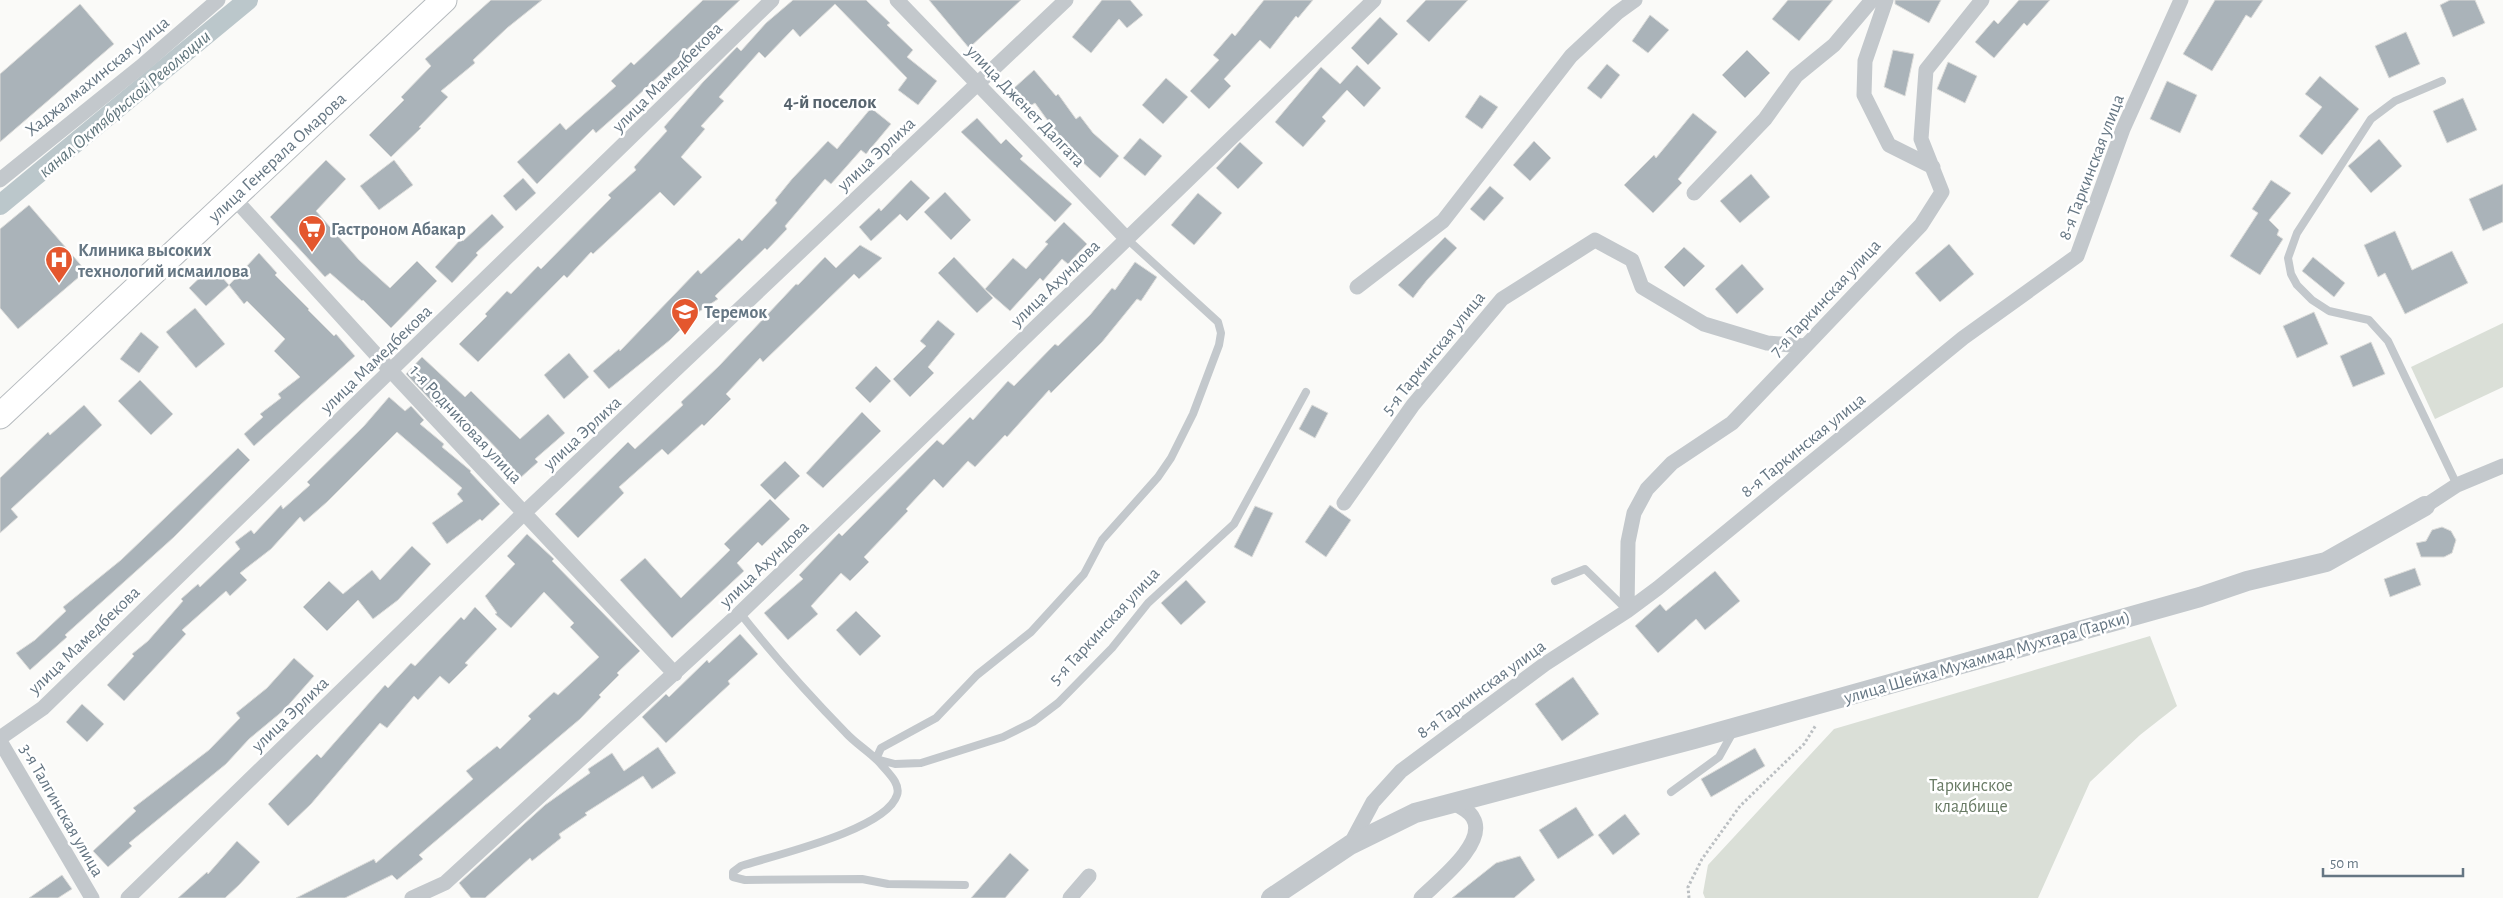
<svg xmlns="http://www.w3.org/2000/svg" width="2503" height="898" viewBox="0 0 2503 898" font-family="'Alegreya Sans',sans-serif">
<rect width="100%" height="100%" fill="#fafaf8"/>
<path fill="#dadfd7" d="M2503,323v64l-68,32 -24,-52z
M2150,636l27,70 -37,29 -50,47 -52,116h-333l-2,-5 5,-28 126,-136z"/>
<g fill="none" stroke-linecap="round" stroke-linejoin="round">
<path stroke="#bbc7cb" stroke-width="20" d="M0,205l248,-205"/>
</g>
<path fill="#aab3b9" stroke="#dcdcda" d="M491,0h51l-35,28 -34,32 2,3 -34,28 7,6 -29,30 2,1 -30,29 -22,-22 35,-35 -3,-3 30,-31 -6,-7z
M703,0h37l-109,102 -35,31 -3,-4 -56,55 -20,-22 43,-39 6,7 50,-44 -5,-5 20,-19 3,3z
M793,0h73l24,23 -3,2 26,25 -6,7 30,24 -19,24 -20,-15 9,-12 -72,-74 -35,33 -7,-8 -28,29 -6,-6 -40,45 5,4 -23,25 4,3 -24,28 21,20 -28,29 -14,-14 -67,62 -2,-2 -24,26 -3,-3 -86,87 -19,-18 28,-28 -2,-2 22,-23 4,3 27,-28 3,3 70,-71 -3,-3 28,-25 -2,-3 33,-36 -3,-4 39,-45 34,-35 4,4 25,-28z
M929,0h92l-52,48z
M1102,0h28l13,15 -16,13 -8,-9 -28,34 -19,-16z
M1264,0h49l-15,18 -2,-2 -26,33 -10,-9 -36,39 7,7 -22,23 -19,-18 29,-31 -6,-5 19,-22 3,3z
M1426,0h42l-39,42 -23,-21z
M1788,0h45l-34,41 -27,-22z
M1895,0h46l-12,23 -34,-19z
M2019,0h31l-23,26 -3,-3 -30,35 -19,-16 19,-22 4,4z
M2215,0h48l-12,18 -5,-3 -34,56 -29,-17z
M2450,0h25l10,23 -32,14 -13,-32z
M80,4l34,40 -114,98v-68z
M1650,15l19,15 -21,23 -16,-12z
M1380,17l18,17 -30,31 -17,-17z
M2406,32l14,32 -31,14 -14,-32z
M1747,50l23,23 -25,25 -23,-23z
M1893,50l21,4 -9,42 -21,-9z
M1948,62l29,14 -12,27 -28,-14z
M1607,64l13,11 -19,24 -14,-11z
M1357,65l24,23 -17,19 -17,-17 -25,27 4,4 -23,26 -28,-25 46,-55 19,17z
M1034,70l22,26 2,-2 18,25 4,-3 13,17 26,23 -19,22 -31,-28 -34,-47 -5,3 -16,-18z
M2320,76l39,33 -37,46 -23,-19 23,-29 -17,-13z
M1166,78l22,19 -25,27 -21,-19z
M2167,81l30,14 -17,38 -30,-14z
M1480,95l18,12 -16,22 -17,-12z
M2463,98l14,32 -30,13 -14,-32z
M871,108l20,16 -25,30 -5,-4 -30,34 -6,-5 -40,47 2,3 -20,21 -2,-2 -50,48 3,3 -21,14 -27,27 -61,49 -16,-18 26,-22 1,2 78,-81 3,4 38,-36 3,3 35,-38 -2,-3 17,-21 36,-38 9,8z
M1693,113l24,19 -39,47 4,4 -29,30 -29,-28 30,-30 2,3z
M977,118l24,26 5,-5 17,17 -3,3 52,45 -17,18 -94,-90z
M1140,138l22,18 -17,20 -22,-18z
M2379,139l23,27 -31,27 -23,-27z
M1534,141l17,17 -21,23 -17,-16z
M1240,142l23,21 -25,26 -22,-21z
M326,160l20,19 -30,32 43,49 31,28 27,-27 20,20 -46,47 -28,-28 -1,1 -32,-28 -5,4 -55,-60z
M394,160l19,25 -34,25 -19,-24z
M1751,174l19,23 -30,26 -20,-22z
M523,178l13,15 -20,18 -13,-15z
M911,180l19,18 -23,23 -7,-7 -29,27 -12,-14 20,-19 2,3z
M2271,180l20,13 -22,27 10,10 -2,5 6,4 -23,36 -30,-19 28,-43 -6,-4z
M2503,184v38l-20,9 -14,-32z
M1490,186l14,12 -20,23 -14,-12z
M945,192l26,28 -20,20 -27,-28z
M1198,193l24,20 -28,32 -23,-20z
M29,205l57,66 -68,58 -18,-21v-79z
M492,214l12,13 -28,26 2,2 -26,28 -17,-16 26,-28 2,2z
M1064,222l23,22 -19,20 -6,-5 -19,22 -3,-3 -30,33 -25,-22 28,-31 13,11 22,-25 -3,-2z
M2395,231l17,39 40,-19 16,32 -63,31 -20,-41 -7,4 -14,-32z
M1445,237l12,11 -30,32 -14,18 -15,-13z
M1949,244l25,30 -34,28 -25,-29z
M860,245l22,13 -23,21 -5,-5 -91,88 -3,-4 -34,36 5,5 -27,27 -2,-2 -34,31 -6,-6 -43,38 5,6 -46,45 -23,-24 73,-72 7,7 48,-44 -2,-3 38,-36 77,-82 2,1 27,-28 11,11z
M1684,247l21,19 -21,21 -20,-20z
M259,253l18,20 -2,2 34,34 -1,1 26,26 2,-2 19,22 -101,90 -10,-12 19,-17 -3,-3 21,-16 -3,-4 22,-17 -26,-26 11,-12 -38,-38 -3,3 -15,-19z
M954,257l39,41 -16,15 -39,-40z
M2313,257l32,26 -11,14 -32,-26z
M1135,262l22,15 -16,24 -4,-2 -35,43 -51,51 -2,-3 -42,47 -2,-2 -30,32 -7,-6 -25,27 -9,-9 -28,30 2,2 -44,46 5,5 -19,19 -9,-8 -30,33 7,8 -30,26 -24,-27 39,-34 -4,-4 40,-42 3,3 95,-96 6,5 27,-28 3,3 35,-39 6,5 41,-42 3,2 32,-31 22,-27 3,2z
M1742,264l22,25 -27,25 -22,-25z
M212,266l17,19 -23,21 -17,-18z
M195,308l30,36 -29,24 -30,-36z
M2314,312l14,32 -31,14 -14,-32z
M938,320l17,14 -27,33 6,6 -24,24 -17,-18 33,-33 -6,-5z
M141,332l18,15 -20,26 -19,-14z
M2371,342l14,32 -32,13 -13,-31z
M569,353l20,24 -25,22 -20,-24z
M422,357l43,40 6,-6 49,48 28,-25 17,19 -30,26 3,3 -19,17 -20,-23 3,-2 -27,-28 -3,3 -28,-29 -7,7 -31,-33z
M876,366l15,15 -21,22 -15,-15z
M140,380l33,34 -22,21 -33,-34z
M389,397l16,14 6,-5 13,14 -4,4 24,20 -2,3 29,24 -1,1 30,32 -18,17 -2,-2 -33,25 -15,-21 31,-22 -6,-7 5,-6 -65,-56 -70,70 -23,20 -4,-5 -29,32 -31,24 7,7 -17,16 -4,-5 -44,39 4,4 -62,67 -17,-16 27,-29 -2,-2 16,-13 35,-40 -2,-2 17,-15 2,3 40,-38 -5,-7 16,-12 3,4 27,-29 2,4 27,-24 -3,-3 57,-56z
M84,405l18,20 -91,84 7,8 -18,16v-55l48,-46 2,3z
M1312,405l16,8 -13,25 -16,-9z
M862,412l19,19 -58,57 -17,-15z
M238,448l12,12 -76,77 -109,98 2,2 -37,33 -14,-17 19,-13 31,-29 -3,-4 58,-47z
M785,461l15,15 -25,24 -15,-15z
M770,499l20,20 -28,27 -4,-4 -21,21 7,8 -72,67 -52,-58 25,-22 36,40 49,-48 -6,-6z
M1330,505l21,15 -25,37 -21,-15z
M1255,506l18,7 -21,44 -18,-10z
M2442,527l9,4 5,9 -4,13 -8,4h-23l-5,-14 10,-2 6,-11z
M527,534l27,25 -2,2 88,90 -23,22 2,2 -20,20 2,2 -21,22 -161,136 4,4 -26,21 -5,-5 -47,23h-49l78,-39 2,4 97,-84 -7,-8 31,-25 3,3 31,-30 -3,-3 26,-24 4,3 41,-38 -29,-30 4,-4 -30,-31 -33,36 -16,-14 2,-1 -12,-17 30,-32 -8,-8z
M412,546l19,18 -33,36 -25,19 -15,-19 -31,31 -24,-24 26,-26 14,13 29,-24 8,10z
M2415,568l6,17 -31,12 -6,-18z
M1715,571l25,30 -35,29 -9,-11 -38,34 -23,-27 25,-22 6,7z
M1186,580l20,22 -25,23 -20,-22z
M475,607l22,22 -32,34 3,2 -19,19 -9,-8 -22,24 -4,-4 -27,32 -7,-5 -69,81 -23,22 -20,-22 49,-50 4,4 64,-73 3,3 23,-25 4,3 46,-49 3,3z
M856,611l25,25 -21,20 -24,-26z
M740,634l18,20 -30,27 2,3 -64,59 -24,-26 24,-23 3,3 38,-37 2,3z
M294,658l20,18 -30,34 -35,29 -23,25 -97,79 3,3 -24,21 -15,-16 43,-40 -3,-3 76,-58 31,-32 -4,-5 31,-25z
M1573,677l26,37 -37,27 -27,-37z
M82,704l22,20 -17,18 -21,-20z
M658,747l18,26 -24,16 -9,-13 -58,37 2,2 -28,19 2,4 -29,23 -2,-3 -45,40h-14l-12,-15 86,-78 45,-32 -2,-4 24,-16 12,18z
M1755,748l10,18 -54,31 -10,-18z
M1576,807l18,28 -36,24 -19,-29z
M1625,814l15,20 -27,21 -15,-20z
M237,841l23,21 -21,23 -14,13h-47l29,-26 1,2z
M1010,853l19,17 -24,28h-34z
M1520,856l15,24 -21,18h-62l44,-35z
M62,875l10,14 -14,9h-29z"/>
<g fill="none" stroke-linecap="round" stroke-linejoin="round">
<defs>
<path id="primary" d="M0,416l444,-416"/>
</defs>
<use href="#primary" stroke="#b5babe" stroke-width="27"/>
<path stroke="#bbbfc2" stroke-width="3" stroke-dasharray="2.5 2.5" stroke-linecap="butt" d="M1689,898l-1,-11 14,-28 38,-53 64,-62 12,-19"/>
<path stroke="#c3c8cc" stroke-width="8" d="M2442,81l-47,20 -24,18 -74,114 -9,25 3,16 6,11 15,15 17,11 40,9 19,21 69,144
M1127,239l91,83 3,11 -2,12 -26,69 -22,44 -13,19 -56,63 -18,34 -53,58 -54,43 -41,43 -55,30 -5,11 19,5 26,-1 82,-26 30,-15 25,-19 54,-55 36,-45 86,-79 72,-132
M1555,581l30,-12 41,40
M740,613c33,42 69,82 106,120 10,11 24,19 34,30 7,9 21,20 17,32 -11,35 -122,60 -156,71l-8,6v5l12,3 117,-1 26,5 77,1
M1671,792l48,-35 14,-25"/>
<path stroke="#c3c8cc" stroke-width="15" d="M897,0l230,239
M1886,0l-21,61 -1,34 25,50 44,22
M0,180l144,-116 74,-64
M1694,193l71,-74 31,-43 38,-31 38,-45
M233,197l158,174 284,303
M1357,287l86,-66 128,-165 46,-43 18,-13
M1344,503l69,-98 89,-106 93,-59 37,20 10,27 62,37 63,19 38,3
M2425,506l32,-21 46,-19
M1627,611l1,-69 6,-29 13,-24 25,-26 60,-40 189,-198 21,-33 -21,-53 5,-69 56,-70
M0,738l43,-30 729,-708
M0,741l92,157
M1350,845l23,-43 28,-31 144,-107 82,-53 31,-23 305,-250 114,-82 46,-127 58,-129
M128,898l396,-385 542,-513
M412,898l33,-15 295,-270 634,-613
M1070,898l19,-22
M1421,898c16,-16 67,-55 52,-80 -4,-8 -14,-12 -22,-16"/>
<path stroke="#c3c8cc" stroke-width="20" d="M1271,898l79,-53 65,-32 279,-74 506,-142 47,-16 79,-19 99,-56"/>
<use href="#primary" stroke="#fff" stroke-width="25"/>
</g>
<defs>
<symbol id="supermarket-pin" viewBox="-11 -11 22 30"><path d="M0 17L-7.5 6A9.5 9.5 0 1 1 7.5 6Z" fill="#e4572e" stroke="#fff"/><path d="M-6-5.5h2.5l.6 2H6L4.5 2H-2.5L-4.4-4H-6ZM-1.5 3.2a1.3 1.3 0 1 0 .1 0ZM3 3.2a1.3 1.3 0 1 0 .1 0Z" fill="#fff"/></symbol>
<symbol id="hospital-pin" viewBox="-11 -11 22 30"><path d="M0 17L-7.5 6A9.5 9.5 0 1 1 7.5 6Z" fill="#e4572e" stroke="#fff"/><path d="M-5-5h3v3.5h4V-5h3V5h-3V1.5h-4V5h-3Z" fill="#fff"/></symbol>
<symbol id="school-pin" viewBox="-11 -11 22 30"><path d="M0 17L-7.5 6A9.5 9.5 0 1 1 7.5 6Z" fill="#e4572e" stroke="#fff"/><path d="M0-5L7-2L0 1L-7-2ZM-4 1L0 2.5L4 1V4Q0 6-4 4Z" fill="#fff"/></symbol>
</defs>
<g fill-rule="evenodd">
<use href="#supermarket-pin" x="296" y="213" width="32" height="43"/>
<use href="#hospital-pin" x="43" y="244" width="32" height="43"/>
<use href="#school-pin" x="669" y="296" width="32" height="43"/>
</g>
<g text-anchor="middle" stroke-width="5" stroke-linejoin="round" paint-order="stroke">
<g font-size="18" fill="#657683" stroke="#fff">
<text transform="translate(97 76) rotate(-39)" y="6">Хаджалмахинская улица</text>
<text transform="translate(667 77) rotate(-45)" y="6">улица Мамедбекова</text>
<text transform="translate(1026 106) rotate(46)" y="6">улица Дженет Далгата</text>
<text transform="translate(876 154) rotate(-43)" y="6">улица Эрлиха</text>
<text transform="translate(277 157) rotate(-43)" y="6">улица Генерала Омарова</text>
<text transform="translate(2091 167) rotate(-69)" y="6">8-я Таркинская улица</text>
<text transform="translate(1055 283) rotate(-44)" y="6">улица Ахундова</text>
<text transform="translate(1825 298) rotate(-47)" y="6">7-я Таркинская улица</text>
<text transform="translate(1433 353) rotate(-51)" y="6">5-я Таркинская улица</text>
<text transform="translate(376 359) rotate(-44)" y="6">улица Мамедбекова</text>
<text transform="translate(466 424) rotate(47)" y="6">1-я Родниковая улица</text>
<text transform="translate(582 433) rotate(-43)" y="6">улица Эрлиха</text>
<text transform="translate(1803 445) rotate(-39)" y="6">8-я Таркинская улица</text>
<text transform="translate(764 564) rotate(-44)" y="6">улица Ахундова</text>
<text transform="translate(1104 626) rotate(-47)" y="6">5-я Таркинская улица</text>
<text transform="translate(84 640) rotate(-44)" y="6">улица Мамедбекова</text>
<text transform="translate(1987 657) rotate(-16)" y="6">улица Шейха Мухаммад Мухтара (Тарки)</text>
<text transform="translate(1481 689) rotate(-36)" y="6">8-я Таркинская улица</text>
<text transform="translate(290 714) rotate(-44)" y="6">улица Эрлиха</text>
<text transform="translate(62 810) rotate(60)" y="6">3-я Талгинская улица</text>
</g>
<g font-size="18" font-weight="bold" fill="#657683" stroke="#fff" text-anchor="start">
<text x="331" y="235">Гастроном Абакар</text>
<text x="78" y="256">Клиника высоких<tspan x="78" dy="21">технологий исмаилова</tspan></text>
<text x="704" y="318">Теремок</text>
</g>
<g font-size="18" fill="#687a64" stroke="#fff">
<text x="1971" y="791">Таркинское<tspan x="1971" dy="21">кладбище</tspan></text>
</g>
<g font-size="19" font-weight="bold" fill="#57646e" stroke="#fff">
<text x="830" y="108">4-й поселок</text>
</g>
<g font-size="19" font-style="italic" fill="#60757c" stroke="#fff">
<text transform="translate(124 103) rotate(-40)" y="7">канал Октябрьской Революции</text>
</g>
</g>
<path d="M2323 868v8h140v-8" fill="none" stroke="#657683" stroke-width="2.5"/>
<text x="2330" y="868" font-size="15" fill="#657683" stroke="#ffffff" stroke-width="4" paint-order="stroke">50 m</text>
</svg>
